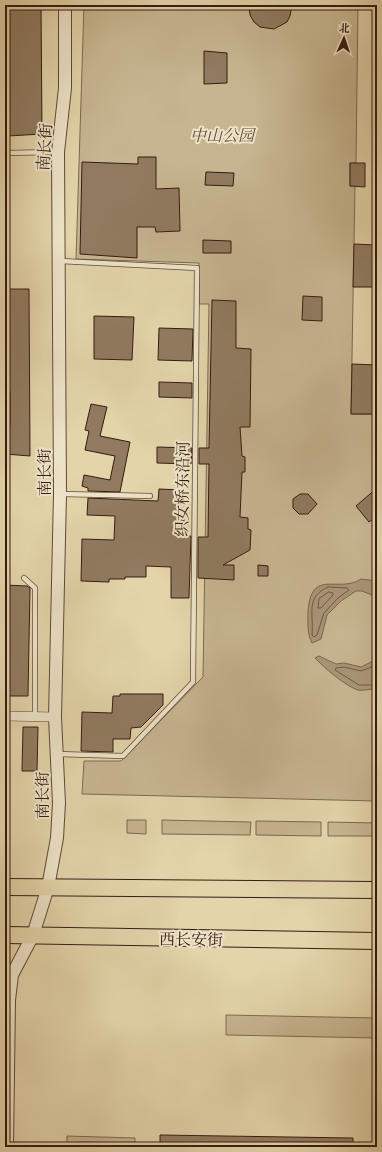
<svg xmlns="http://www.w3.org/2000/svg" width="382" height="1152" viewBox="0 0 382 1152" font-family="'Libre Bodoni','Noto Serif SC',serif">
<rect width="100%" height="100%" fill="#e3d4aa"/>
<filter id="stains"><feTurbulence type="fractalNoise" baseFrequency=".005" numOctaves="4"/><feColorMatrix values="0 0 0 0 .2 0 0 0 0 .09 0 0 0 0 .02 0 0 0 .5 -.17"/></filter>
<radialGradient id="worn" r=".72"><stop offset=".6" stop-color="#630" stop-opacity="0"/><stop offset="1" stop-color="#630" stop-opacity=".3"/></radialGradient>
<path fill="#c6b590" stroke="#7e6850" d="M84,5h274l-2,158h-6v23h5l-4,228h26v387l-295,-7 2,-33h37l82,-84 6,-373h-10v-41l-123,-4z
M127,820h19v14l-19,-1z
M162,820l89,2 -1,13 -88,-1z
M256,821l65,1v14l-65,-1z
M328,822l49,1v13h-49z
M226,1015l151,3v20l-151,-3z
M67,1136l68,2v5l-56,-1 -1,5h-11z"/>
<path fill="#a89576" stroke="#7a644d" d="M361,579l16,2v16l-15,-6h-6l-15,10 -14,14 -6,24 -9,4c-5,-9 -4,-21 -4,-31 3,-45 30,-18 53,-33z
M319,656l17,8 8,-1 17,4 16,-8v29c-5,1 -14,3 -19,2 -11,-3 -35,-23 -43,-32z"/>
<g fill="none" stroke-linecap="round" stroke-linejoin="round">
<path stroke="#6f5843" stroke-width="1" d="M328,587l19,1 2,2 -11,8 -14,15 -7,22 -3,2 -2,-2c2,-21 -7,-38 16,-48z
M329,592l4,1v2l-12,13h-3l1,-9z
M377,665l-16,6 -17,-4 -8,1 -1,2 24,15h18"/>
</g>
<path fill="#907b60" stroke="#361b10" d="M7,5h34l1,129 -34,2z
M249,5h43l-2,11 -3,6 -13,7 -14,-2 -6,-5 -4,-7z
M204,51l23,2v30l-23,1z
M138,157h18v32l23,-1 1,43 -24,1 -1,-5h-18v31l-57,-4 2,-92 56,2z
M350,163h15v24l-15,-1z
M206,172l28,1 -1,13 -28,-1z
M203,240l28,1v12h-28z
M354,244l23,1v42h-24z
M5,289h24l1,167 -25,-2v-29h5v-34h-5v-37l4,-1v-32h-4z
M303,296l19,1v24l-20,-1z
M212,300l24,1v47l15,1 -1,78h-10l2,29 3,1v15h-3l-2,45 8,1v11l3,1 -1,20 -27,15h11v15l-36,-2v-41h10l1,-73h-10v-16h10z
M94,316l40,1 -2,43 -38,-1z
M159,328l34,1 -1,32 -34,-1z
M352,364l25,1v49h-26z
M159,382l33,1v15l-33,-1z
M91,404l16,3 -7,29 30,6 -10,50 -32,-1v-3l-6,-2 2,-11 26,5 5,-24 -30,-6 4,-19 -4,-1z
M157,447l35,1 -1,16 -34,-1z
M377,488v28l-8,6 -13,-16z
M159,489l22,1 -1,26h4v20h7l-2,62h-18v-31l-25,-1v11h-21v2h-16v3l-28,-1 1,-42 32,1 1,-24 -28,-1 1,-17 70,3z
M300,494h8l9,10 -9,10h-9l-6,-6v-9z
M258,565l10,1v10h-10z
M5,585l22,1 3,2 -2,108h-23z
M120,694h43v11l-22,22 -10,1 -1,11h-17v13l-32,-1 1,-39 30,1 1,-17h7z
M23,727h15l-1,44h-15z
M160,1135l193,3v9h-193z"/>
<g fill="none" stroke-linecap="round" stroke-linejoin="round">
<defs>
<path id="service" d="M5,153l53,-1
M62,494l88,2
M24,578l11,10v129
M57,754l66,2 70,-74 4,-414 -137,-7"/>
<path id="minor" d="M5,716l50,1"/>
<path id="tertiary" d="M7,1147l2,-147 3,-25 21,-40 15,-48 9,-49 2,-35 -4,-86 5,-223 -2,-342 7,-64v-83"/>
<path id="trunk" d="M5,887l372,3
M5,935l372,6"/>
</defs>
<use href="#service" stroke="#614936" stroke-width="6"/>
<use href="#minor" stroke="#614936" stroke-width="10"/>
<use href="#tertiary" stroke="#614936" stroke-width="14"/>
<use href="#trunk" stroke="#361b10" stroke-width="18"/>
<use href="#service" stroke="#ede3c8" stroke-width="4.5"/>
<use href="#minor" stroke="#ede3c8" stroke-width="9"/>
<use href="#tertiary" stroke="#ede3c8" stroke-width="12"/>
<use href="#trunk" stroke="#e3d4aa" stroke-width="16"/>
</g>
<g text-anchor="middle" stroke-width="4" stroke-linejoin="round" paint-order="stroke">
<g font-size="16" font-style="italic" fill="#614936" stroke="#ede3c8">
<text x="222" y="141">中山公园</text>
</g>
<g font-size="16" fill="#361b10" stroke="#ede3c8">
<text transform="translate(44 147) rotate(-86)" y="6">南长街</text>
<text transform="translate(44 472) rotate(-90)" y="6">南长街</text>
<text transform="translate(182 489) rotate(-89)" y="6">织女桥东沿河</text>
<text transform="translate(42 795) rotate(-90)" y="6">南长街</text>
<text transform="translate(191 939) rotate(1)" y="6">西长安街</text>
</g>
</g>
<rect width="382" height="1152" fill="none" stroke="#e3d4aa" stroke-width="20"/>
<rect x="6" y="6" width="370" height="1140" fill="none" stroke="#361b10" stroke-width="2"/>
<rect x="10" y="10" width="362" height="1132" fill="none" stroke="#361b10"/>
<g transform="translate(344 38) rotate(3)" stroke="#ede3c8" stroke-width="3" paint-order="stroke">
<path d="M0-3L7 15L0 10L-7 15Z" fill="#361b10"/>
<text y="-6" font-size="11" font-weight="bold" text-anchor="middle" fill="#361b10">北</text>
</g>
<rect width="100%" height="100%" filter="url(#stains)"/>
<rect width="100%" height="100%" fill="url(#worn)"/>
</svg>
